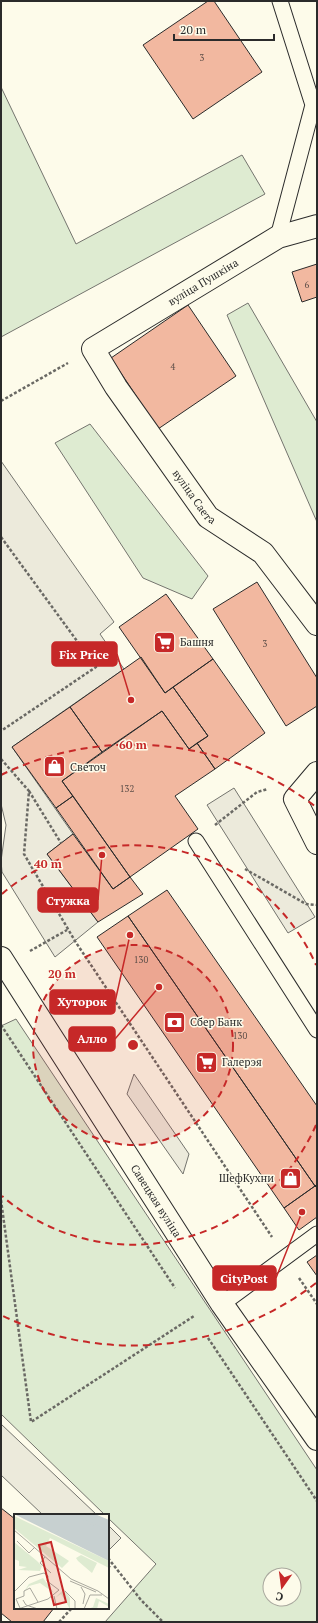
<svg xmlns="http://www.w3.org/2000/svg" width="318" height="1623" viewBox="0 0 318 1623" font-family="'PT Serif',serif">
<rect width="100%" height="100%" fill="#fdfbea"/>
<path fill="#deebd1" stroke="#74746e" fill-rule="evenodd" d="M1,87l75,157 166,-89 23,39 -264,143z
M248,303l69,119v100l-90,-207z
M90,424l118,152 -16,23 -49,-21 -88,-135z
M16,1019l301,451v152h-212l51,-58 -48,-46v-3h-3l-104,-101v-388zM270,1575h24v24h-24z"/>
<path fill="#eceadb" stroke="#74746e" d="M1,461l113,161 -14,12 24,35 -112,78 61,87 -26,20 51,68 -43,35 -53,-85 -1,-11 5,-36 -5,-21z
M234,788l81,129 -27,16 -81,-128z
M134,1074l55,80 -6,20 -56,-80z
M1,1424l96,91h-54l-42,-40z
M108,1525l13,13 -13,13z"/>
<path fill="#f2b8a0" stroke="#2b2b2b" d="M208,1h6l48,71 -69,47 -50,-74z
M317,264v33l-15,5 -10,-30z
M188,305l48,71 -78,53 -47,-71z
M257,582l60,96v28l-31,20 -73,-117z
M166,594l47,65 -48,34 -46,-66z
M141,657l24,36 8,-6 35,49 -19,13 -27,-38 -60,41 -32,-45z
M213,659l52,74 -50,36 -18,-26 11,-7 -35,-49z
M70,707l32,45 -40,29 11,15 -17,12 -44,-61z
M162,711l27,38 8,-6 18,26 -40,27 23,33 -68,48 -68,-96z
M73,796l57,81 -17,12 -57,-81z
M73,834l40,55 17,-12 13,17 -45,28 -51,-68z
M167,890l150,216v78l-2,2 -187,-270z
M128,916l187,270 -31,22 -187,-271z
M315,1186l2,2v29l-18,13 -15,-22z
M317,1255v21l-10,-14z
M1,1508l14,11v89h39l-11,14h-31l-11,-9z"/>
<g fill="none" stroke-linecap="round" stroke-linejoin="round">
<defs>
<path id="service" d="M278,237l35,-132 -33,-104
M196,841l121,189
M222,1304l95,-70"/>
<g id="minor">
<path id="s1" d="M317,226l-39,11 -185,112 23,38 92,130 55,36 54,71"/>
<path d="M317,773l-22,26 22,44"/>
</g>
<g id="secondary">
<path id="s2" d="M1,958l221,346 95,135"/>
</g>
</defs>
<use href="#service" stroke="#2b2b2b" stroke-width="17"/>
<use href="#minor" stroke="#2b2b2b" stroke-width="24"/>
<use href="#secondary" stroke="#2b2b2b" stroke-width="24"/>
<path stroke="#6a6964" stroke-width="2.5" stroke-dasharray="3 2" stroke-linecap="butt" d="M1,401l67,-38
M1,537l95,130 -95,64
M1,759l28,32 -5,63 51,87 197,296
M29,791l32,52
M215,825l42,-33 11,-3
M245,869l61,35 11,1
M30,951l37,-21
M1,1025l174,263
M1,1200l30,222 163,-106
M299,1278l18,26
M208,1338l109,163
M108,1558l33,42 22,22
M108,1568l4,-5
M59,1622l13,-14"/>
<use href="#service" stroke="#fdfbea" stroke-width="15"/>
<use href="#minor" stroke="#fdfbea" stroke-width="22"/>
<use href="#secondary" stroke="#fdfbea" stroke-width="22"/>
</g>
<circle cx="133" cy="1045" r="100" fill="#c62828" fill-opacity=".12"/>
<g fill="none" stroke="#c62828" stroke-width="2" stroke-dasharray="7 5">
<circle cx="133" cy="1045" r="100"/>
<path d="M316 1125A200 200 0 0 1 2 1196M2 894A200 200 0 0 1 316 965"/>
<path d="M316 1283A300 300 0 0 1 1 1315M1 775A300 300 0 0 1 316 807"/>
</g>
<defs>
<symbol id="supermarket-square" viewBox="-11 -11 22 22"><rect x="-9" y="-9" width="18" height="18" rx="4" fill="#c62828" stroke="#fdfbea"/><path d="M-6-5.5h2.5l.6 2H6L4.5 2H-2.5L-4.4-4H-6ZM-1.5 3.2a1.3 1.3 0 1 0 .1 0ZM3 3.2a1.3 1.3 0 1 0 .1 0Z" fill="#fff"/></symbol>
<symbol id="shop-square" viewBox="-11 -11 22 22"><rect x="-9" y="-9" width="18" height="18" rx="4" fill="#c62828" stroke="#fdfbea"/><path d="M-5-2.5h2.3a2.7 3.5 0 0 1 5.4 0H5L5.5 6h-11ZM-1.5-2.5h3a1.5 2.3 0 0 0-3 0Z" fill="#fff"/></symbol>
<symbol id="bank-square" viewBox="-11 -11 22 22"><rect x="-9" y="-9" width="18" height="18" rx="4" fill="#c62828" stroke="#fdfbea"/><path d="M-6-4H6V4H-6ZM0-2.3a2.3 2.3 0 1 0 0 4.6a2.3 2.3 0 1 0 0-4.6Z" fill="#fff"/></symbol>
</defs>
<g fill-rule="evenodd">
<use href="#supermarket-square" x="152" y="630" width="25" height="25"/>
<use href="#shop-square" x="42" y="754" width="25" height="25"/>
<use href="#bank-square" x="162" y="1010" width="25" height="25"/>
<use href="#supermarket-square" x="194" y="1050" width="25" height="25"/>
<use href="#shop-square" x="278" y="1166" width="25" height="25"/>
</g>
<g text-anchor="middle" stroke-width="3" stroke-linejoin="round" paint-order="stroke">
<g font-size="9" fill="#5d4e48">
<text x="202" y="61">3</text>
<text x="307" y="288">6</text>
<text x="173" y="370">4</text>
<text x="265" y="647">3</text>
<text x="127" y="792">132</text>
<text x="141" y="963">130</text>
<text x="240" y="1039">130</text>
</g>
<g font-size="11" fill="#2b2b2b" stroke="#fdfbea">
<text transform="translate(203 282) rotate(-31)" y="4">вуліца Пушкіна</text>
<text dy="4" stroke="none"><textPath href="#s1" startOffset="436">вуліца Саета</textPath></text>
<text dy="4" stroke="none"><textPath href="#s2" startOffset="288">Савецкая вуліца</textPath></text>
</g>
<g font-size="11" fill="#2b2b2b" stroke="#fdfbea" text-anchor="start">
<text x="180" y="646">Башня</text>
<text x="70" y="771">Светоч</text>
<text x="190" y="1026">Сбер Банк</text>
<text x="222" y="1066">Галерэя</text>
<text x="274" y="1182" text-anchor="end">ШефКухни</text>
</g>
</g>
<g transform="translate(14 1514)">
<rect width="95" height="95" fill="#fdfbea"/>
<path d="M0,2l95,45v7l-59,-30 -4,8 23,15 -7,7 -48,-40zM0,28l23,19 5,5 -2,5 -22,-1 9,-3 -8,-1v-5l-5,-2zM67,41l16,8 -5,10 -14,-12 -2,-3zM29,64l11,15 -14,-10 -11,3 -6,7 6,-9zM50,75l6,9v11l-9,-15 -6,4zM82,84l13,6v3l-10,-6 -2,8h-9l5,-2z" fill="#deebd1"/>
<path d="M0,0h81l14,6v41z" fill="#c7d0d0"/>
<path fill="none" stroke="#c7d0d0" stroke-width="2" d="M57,0l38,18"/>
<path fill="none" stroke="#a9a89e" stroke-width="1" d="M0,16l57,49 27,12 11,8M3,27l12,12 6,-6M31,43l-5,6 11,10M56,67l26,11M67,73l4,7 -2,10M51,77l10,10v8M0,78l15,-15 15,-4 4,3 -1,5 12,9 -11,9 -30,10M40,82l3,13M9,86l3,5 12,4M6,94l-4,-9 8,-3v-5l6,-3 8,14M70,95l6,-14h12"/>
<path fill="#c62828" fill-opacity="0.15" stroke="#c62828" stroke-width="2" d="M37,28l15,60 -12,3 -15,-60z"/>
<rect width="95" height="95" fill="none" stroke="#2b2b2b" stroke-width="2"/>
</g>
<circle cx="133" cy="1045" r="6" fill="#c62828" stroke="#fdfbea" stroke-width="2"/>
<g font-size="12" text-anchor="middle" font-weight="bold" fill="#c62828" stroke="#fdfbea" stroke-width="3" stroke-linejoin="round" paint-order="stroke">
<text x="133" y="749">60 m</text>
<text x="48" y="868">40 m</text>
<text x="62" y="978">20 m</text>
</g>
<path fill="none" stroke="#c62828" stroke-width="1.5" d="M131 700L117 654M102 855L98 900M130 935L115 1002M159 987L115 1039M302 1212L276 1278"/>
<g fill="#c62828" stroke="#fdfbea" stroke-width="1.5">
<circle cx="131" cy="700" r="4"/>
<circle cx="102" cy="855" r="4"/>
<circle cx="130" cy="935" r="4"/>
<circle cx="159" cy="987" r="4"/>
<circle cx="302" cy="1212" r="4"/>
</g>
<g fill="#c62828" stroke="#c62828" stroke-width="1.5">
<rect x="52" y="642" width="65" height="24" rx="4"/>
<rect x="38" y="888" width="60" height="24" rx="4"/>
<rect x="50" y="990" width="65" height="24" rx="4"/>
<rect x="69" y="1027" width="46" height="24" rx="4"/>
<rect x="213" y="1266" width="63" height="24" rx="4"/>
</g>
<g font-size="12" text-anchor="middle" font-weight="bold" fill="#fff">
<text x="84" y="659">Fix Price</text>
<text x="68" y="905">Стужка</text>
<text x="82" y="1006">Хуторок</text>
<text x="92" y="1043">Алло</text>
<text x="244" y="1283">CityPost</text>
</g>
<rect width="318" height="1623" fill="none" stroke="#2b2b2b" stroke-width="4"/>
<g transform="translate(282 1587) rotate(194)"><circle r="19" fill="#fdfbea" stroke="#a9a89e"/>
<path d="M0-3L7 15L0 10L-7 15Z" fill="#c62828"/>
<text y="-6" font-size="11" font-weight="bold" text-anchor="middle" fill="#2b2b2b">С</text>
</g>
<path d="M174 34v6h100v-6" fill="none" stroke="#2b2b2b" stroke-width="2"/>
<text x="180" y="34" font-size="12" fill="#2b2b2b" stroke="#fdfbea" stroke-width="3" paint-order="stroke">20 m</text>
</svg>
